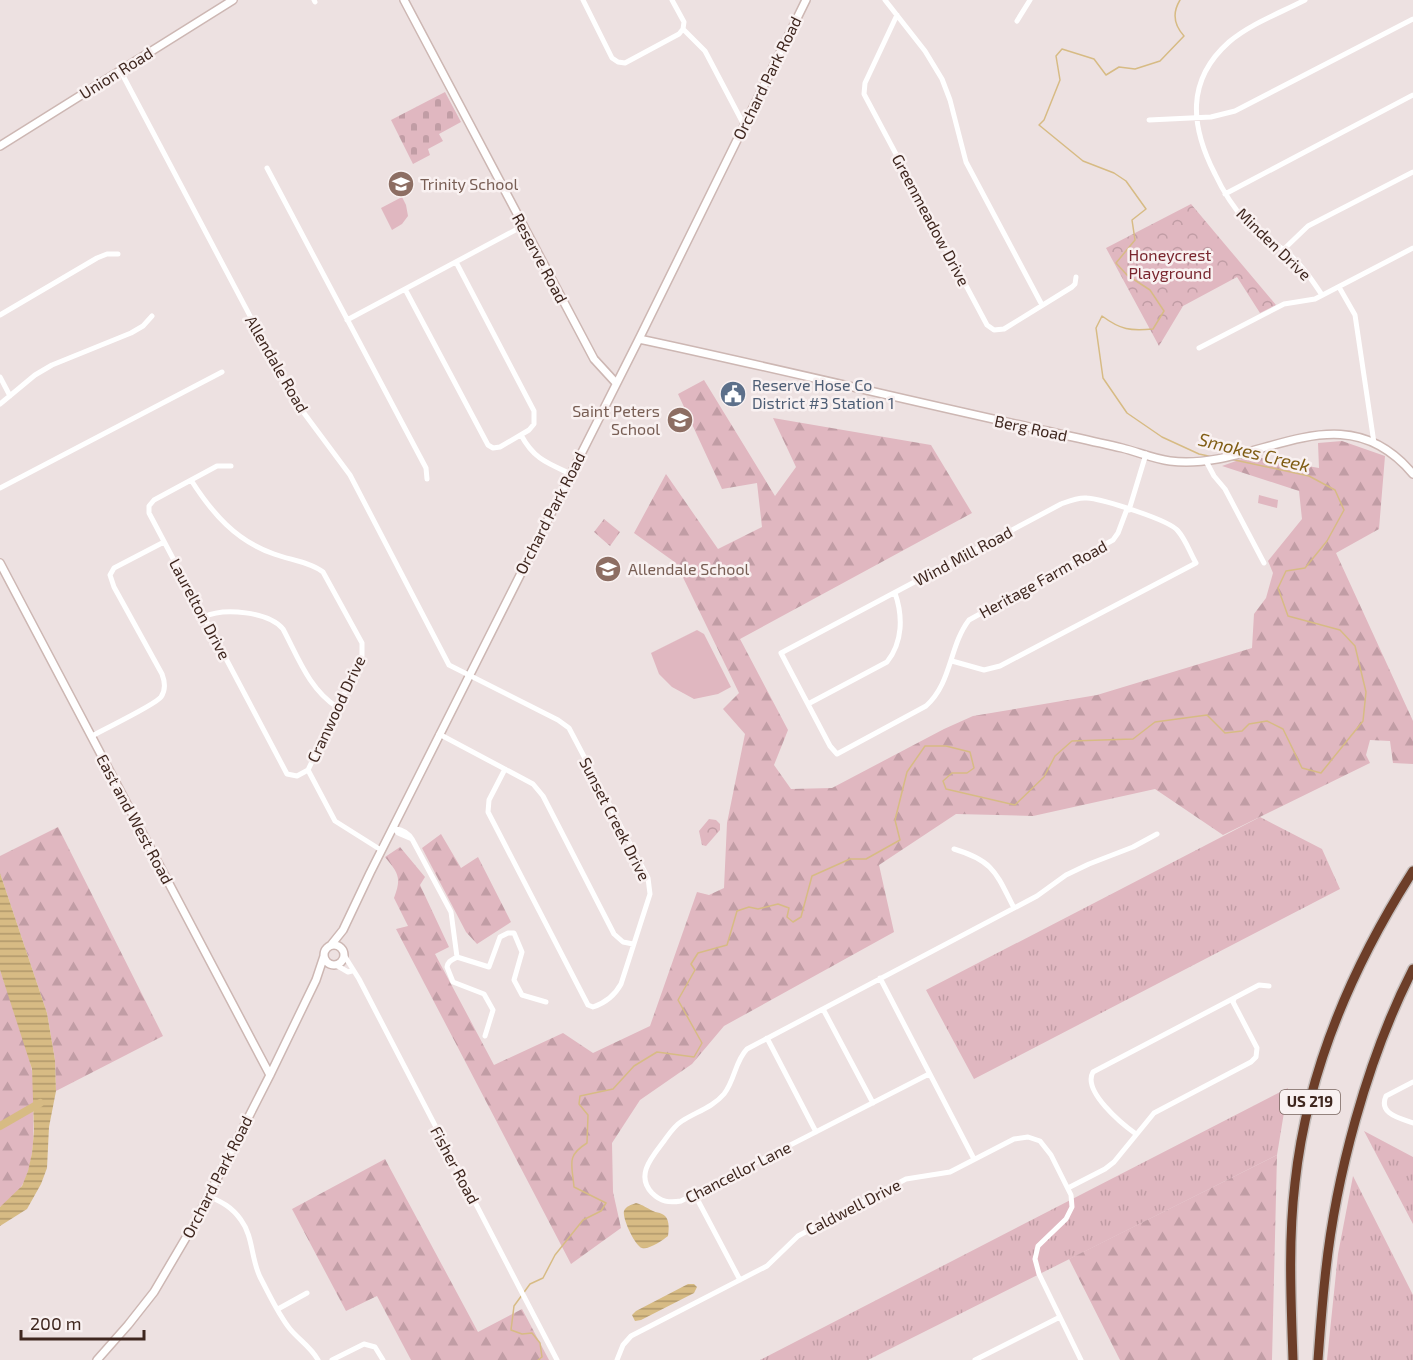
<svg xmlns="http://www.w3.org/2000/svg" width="1413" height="1360" viewBox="0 0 1413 1360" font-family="'Exo 2',sans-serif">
<defs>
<pattern id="grass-tufts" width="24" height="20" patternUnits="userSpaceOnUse" patternTransform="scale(1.5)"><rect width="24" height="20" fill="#e0b7c0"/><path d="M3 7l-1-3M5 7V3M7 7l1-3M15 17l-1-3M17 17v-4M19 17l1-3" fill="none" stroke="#c19da5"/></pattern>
<pattern id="forest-firs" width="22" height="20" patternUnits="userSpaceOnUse" patternTransform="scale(1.5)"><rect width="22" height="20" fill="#e0b7c0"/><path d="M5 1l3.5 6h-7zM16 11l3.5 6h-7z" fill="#c19da5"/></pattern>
<pattern id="cemetery-stones" width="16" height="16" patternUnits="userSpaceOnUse" patternTransform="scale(1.5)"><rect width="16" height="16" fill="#e0b7c0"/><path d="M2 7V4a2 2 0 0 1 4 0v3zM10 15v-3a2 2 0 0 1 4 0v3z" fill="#c19da5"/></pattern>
<pattern id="park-crowns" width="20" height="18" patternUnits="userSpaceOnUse" patternTransform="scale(1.5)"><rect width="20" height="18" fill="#e0b7c0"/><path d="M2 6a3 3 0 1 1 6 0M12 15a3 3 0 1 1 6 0" fill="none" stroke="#c19da5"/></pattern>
<pattern id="water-rules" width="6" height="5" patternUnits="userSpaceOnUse" patternTransform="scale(1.5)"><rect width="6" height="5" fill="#d7bb84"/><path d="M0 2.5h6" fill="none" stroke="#b0986b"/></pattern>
</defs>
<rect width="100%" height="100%" fill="#ede1e1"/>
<path fill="url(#grass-tufts)" d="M1260,817l62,32 18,40 -366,190 -48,-89z
M1288,1088l-11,67 -409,205h-108z
M1364,1131l49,26v67z
M1353,1176l60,119v65h-86l11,-106z"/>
<path fill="url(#forest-firs)" d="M704,380l71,116 21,-29 -23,-49 158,27 41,68 -232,126 48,91 -14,35 17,24 41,-1 112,-59 29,-13 124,-21 155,-47 2,-34 12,-16 7,-25 -5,-12 34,-42 -3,-28 -77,-25 28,-10 69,12 -1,-25 24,-2 43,15 -6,73 -43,24 77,168v43l-20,-1 -3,-22 -20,-1 -4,15 4,8 -147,72 -68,-46 -122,27 -77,-2 -77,51 15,67 -170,94 -32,38 -52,36 -28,43 1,49 8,36 -50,36 -175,-335 12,-3 -14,-28c8,-21 4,-25 -9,-41l15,-10 25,30 -5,8 29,62 -14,7 59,111 69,-32 30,20 57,-27 47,-134 12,3 15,-7 3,-65 18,-89 -22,-25 16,-16 -63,-130 -42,-30 32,-59 52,75 44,-22 -5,-44 -35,6 -44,-95z
M58,827l105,209 -107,55 -1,-31 -8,-47 -47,-140v-17z
M441,834l20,34 17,-11 33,65 -34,22 -11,-12 -44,-84z
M0,970c11,32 24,64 31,96 3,12 2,25 2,37 1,36 4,84 -33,104z
M1277,1155l-5,205h-152l-51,-101z
M385,1159l93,173 44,-23 27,51h-138l-34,-64 -31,15 -54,-102z"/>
<path fill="url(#cemetery-stones)" d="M445,92l16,30 -22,12 4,7 -15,8 2,6 -17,9 -22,-44z"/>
<path fill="url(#park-crowns)" d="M1191,204l85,101 -16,8 -23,-36 -54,29 -24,40 -53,-98z
M604,519l16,13 -10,14 -16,-14z
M709,819l7,1 4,4v6l-14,16 -4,-1 -3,-14z"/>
<path fill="#e0b7c0" d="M402,197l4,8 2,11 -6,8 -10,6 -11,-22z
M1259,495l19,5 -1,8 -19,-5z
M697,630l7,4 27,53 -13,7 -24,5 -22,-12 -13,-13 -8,-21z"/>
<path fill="url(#water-rules)" d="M0,873l47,140 8,47 1,31 -7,36 -2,41 -6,16 -14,25 -27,17v-19l22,-21 6,-15 4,-18 2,-22 -2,-62 -32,-99z
M636,1203c7,2 11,5 17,8 3,2 6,1 9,3 8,3 7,15 6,22 -5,4 -19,14 -26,12 -7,-2 -20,-30 -18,-37 2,-5 7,-6 12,-8z
M688,1284h6l3,3 -3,6 -53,27 -6,1 -3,-6 4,-4z"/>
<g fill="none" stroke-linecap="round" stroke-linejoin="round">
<path stroke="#d7bb84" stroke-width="1.5" d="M1180,0c-8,13 -6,25 4,36l-24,25 -25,8 -16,-2 -13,8 -12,-16 -32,-10 -6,7 4,24 -16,40 -5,5 44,36 31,12 12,8 20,28 -14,11 3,20 -19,23 11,12 23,15 14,21 -11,18c-23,2 -32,1 -51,-13l-6,12 7,50 24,35 35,24 37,17 14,3
M538,1360l4,-3 -2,-14 -8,-10 -10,1 -11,-4 3,-24 16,-22 13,-6 12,-23 28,-35 18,-9 5,-8 -32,-16c-2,-23 -8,-31 13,-44l1,-28 -9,-11 1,-8 33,-7 21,-23 23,-14 37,5 8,-14 -24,-43 17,-30 -4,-6 7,-11 29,-8 10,-34 12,-4 9,2 20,-5 11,4 -2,9 6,5 8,-5 11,-41 38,-17h16l34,-19 -5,-20 12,-48 18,-26h21l24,6 4,16 -7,5h-15l-9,8 3,8 69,16 29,-28 11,-21 17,-15 61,-2 22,-17 52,-7 18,18 17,-2 7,-7 18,-3 16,8 19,39 19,5 42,-52 3,-29 -11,-46 -15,-16 -52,-14 -10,-28 8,-17 19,-3 22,-27 17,-31 -9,-20 -26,-14 -79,-17"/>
<path stroke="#d7bb84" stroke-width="8" d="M0,1126l40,-23"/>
<defs>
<path id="secondary" d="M404,0l190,359 22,24
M0,146l233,-146
M639,339c127,27 254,58 381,86 34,8 68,15 102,23 16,4 32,11 48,13 87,11 170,-74 243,13
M0,563l270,512
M324 955a10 10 0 1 1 20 0a10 10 0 1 1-20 0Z
M331,945l12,-15 27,-57 269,-534 167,-339
M97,1360l31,-35 26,-33 40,-68 76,-149 46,-95 8,-24"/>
<path id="highway" d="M1293,1360c-2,-59 -5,-118 2,-177 12,-112 58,-218 118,-312
M1318,1360c2,-27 4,-55 7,-82 10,-100 42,-219 88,-309"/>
</defs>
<use href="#secondary" stroke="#cdb7b3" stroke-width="10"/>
<use href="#highway" stroke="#c5bebc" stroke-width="12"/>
<path stroke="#fff" stroke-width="5" d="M314,0l1,2
M583,0l29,58 6,4 7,1 54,-29 4,-5
M672,0l12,22 -1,7 22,22 39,74
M885,0l40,51 17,28 8,21 16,62 76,143
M1305,0c-25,13 -55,24 -76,42 -44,39 -38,85 -14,132 8,17 17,32 30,46 13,14 29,22 43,33 14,12 24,27 34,42
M897,15l-32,68 -1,11 123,231 7,5 10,-1 68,-42 3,-3 1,-7
M1017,21l13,-21
M120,70l175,331 55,74 99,190 109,55 11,8 79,150 2,16 -29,90c-6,11 -16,19 -28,23l-5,-2 -100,-193 1,-12 16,-31
M1149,120l62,-3 24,-6 178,-92
M267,168l159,300 1,11
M1225,194l188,-99
M1283,250l25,-24 105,-54
M1339,287l16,28 19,128
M405,289l83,156 5,3 7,-1 29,-17 5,-6v-13l-78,-149
M0,315l97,-57 10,-4h11
M347,320l176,-94
M1199,348l85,-44 31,-5 98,-51
M0,377l10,19
M0,404l35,-29 17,-10 79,-32 12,-7 9,-10
M521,435c13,24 26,28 50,39
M1206,461l8,15 11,13 39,74
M231,466h-14l-63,34 -5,6v7l138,261 10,2 11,-6
M191,480c21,33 45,61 83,74 16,6 36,8 49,18l39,71v13l-54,114
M0,488l222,-116
M1129,510l17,-56
M204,617c20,-10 65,-5 79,12 15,28 26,60 54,78
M952,661l32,9 16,-4 196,-103c-6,-10 -10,-23 -18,-32 -8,-11 -76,-32 -91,-33 -9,-1 -18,3 -26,6l-280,149 49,93 7,8 89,-48c26,-23 23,-60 43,-86l144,-80 5,-7 9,-24
M808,704l79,-42c16,-20 16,-46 8,-69
M439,734l94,50 10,12 71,138 9,8 10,2
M92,736c12,-7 63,-31 69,-39 5,-7 4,-15 1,-23l-48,-87 -4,-12 4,-7 50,-26
M308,770l27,51 46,29
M393,827l5,6 14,6c-3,-5 -10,-10 -16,-10
M412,839l39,73 6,45
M954,849c40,12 42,24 60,59
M344,955l15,24 198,381
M336,965l12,7 4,-1
M880,978l94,181
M823,1009l50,94
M485,1036l8,-26 -9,-16 -31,-12 -6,-15c1,-6 5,-7 10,-10l32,10 11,-30 8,-4h6l8,19 -8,28 8,15 24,7
M767,1038l49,94
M929,1074l-248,127c-12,2 -20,1 -29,-8 -17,-18 0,-36 12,-52 5,-7 10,-15 18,-20 14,-9 31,-14 42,-27 11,-14 11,-33 23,-45l290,-153 29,-21 23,-11 44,-17 24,-13
M1413,1082l-27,14c-8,18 14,22 27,27
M1136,1134c-14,-10 -54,-43 -43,-62l166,-87 10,1
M1068,1188l37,-19 9,-7 40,-49 97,-51 5,-5 1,-9 -24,-46 1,-3
M695,1195l45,85
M208,1196c14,6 24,11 33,24 12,16 10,38 19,57 9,17 18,37 30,52 9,11 21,18 28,31
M278,1309l29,-16
M332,1360l32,-16 11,3 8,13
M617,1360l6,-15 8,-9 136,-70 31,-30 108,-57 44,-7 64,-33 14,-2 12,4 11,14 20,40 1,12 -6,12 -28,27 -3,13 4,15 42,86
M975,1360l85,-43"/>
<use href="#secondary" stroke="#fff" stroke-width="7"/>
<use href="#highway" stroke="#6d3e29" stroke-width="9"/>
</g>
<defs>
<symbol id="school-disc" viewBox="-11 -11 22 22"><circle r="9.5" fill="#8d6e63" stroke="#f9f1f1"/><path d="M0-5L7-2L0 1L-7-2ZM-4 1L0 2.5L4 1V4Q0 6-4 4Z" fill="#fff"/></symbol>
<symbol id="civic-disc" viewBox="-11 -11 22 22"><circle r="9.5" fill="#5c6f8a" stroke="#f9f1f1"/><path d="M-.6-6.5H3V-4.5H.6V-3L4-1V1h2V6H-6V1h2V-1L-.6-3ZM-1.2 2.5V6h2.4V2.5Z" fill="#fff"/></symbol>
</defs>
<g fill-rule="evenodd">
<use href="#school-disc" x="386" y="169" width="30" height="30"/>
<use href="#civic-disc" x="718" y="379" width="30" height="30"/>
<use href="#school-disc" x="665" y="405" width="30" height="30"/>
<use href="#school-disc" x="593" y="554" width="30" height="30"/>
</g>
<g text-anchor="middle" stroke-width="5" stroke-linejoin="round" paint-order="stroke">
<rect fill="#f9f1f1" stroke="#77645e" stroke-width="1.5" x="1280" y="1090" width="60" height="24" rx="4.5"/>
<g font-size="15" font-weight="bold" fill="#3f271f">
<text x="1310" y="1107">US 219</text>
</g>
<g font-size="16" fill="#3f271f" stroke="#f9f1f1">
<text transform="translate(116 73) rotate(-32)" y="6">Union Road</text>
<text transform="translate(767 78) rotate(-64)" y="6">Orchard Park Road</text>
<text transform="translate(931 220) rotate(62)" y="6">Greenmeadow Drive</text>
<text transform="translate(1274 244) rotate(44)" y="6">Minden Drive</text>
<text transform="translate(540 258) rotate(62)" y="6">Reserve Road</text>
<text transform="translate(277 364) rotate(60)" y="6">Allendale Road</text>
<text transform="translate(1031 428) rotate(12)" y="6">Berg Road</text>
<text transform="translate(550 513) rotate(-63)" y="6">Orchard Park Road</text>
<text transform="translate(963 556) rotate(-28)" y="6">Wind Mill Road</text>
<text transform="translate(1043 579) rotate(-29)" y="6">Heritage Farm Road</text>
<text transform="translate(200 609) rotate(62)" y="6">Laurelton Drive</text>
<text transform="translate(336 709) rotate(-65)" y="6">Cranwood Drive</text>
<text transform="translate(135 819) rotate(62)" y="6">East and West Road</text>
<text transform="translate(615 819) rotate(63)" y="6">Sunset Creek Drive</text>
<text transform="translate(455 1165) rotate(62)" y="6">Fisher Road</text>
<text transform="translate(738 1172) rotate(-27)" y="6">Chancellor Lane</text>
<text transform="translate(217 1177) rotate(-63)" y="6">Orchard Park Road</text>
<text transform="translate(853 1207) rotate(-27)" y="6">Caldwell Drive</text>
</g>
<g font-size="16" fill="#785e54" stroke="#f9f1f1" text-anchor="start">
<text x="420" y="190">Trinity School</text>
<text x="660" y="417" text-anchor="end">Saint Peters<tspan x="660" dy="18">School</tspan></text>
<text x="628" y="575">Allendale School</text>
</g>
<g font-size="16" fill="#79262e" stroke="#f9f1f1">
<text x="1170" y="261">Honeycrest<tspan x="1170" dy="18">Playground</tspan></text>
</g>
<g font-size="16" fill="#4e5e75" stroke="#f9f1f1" text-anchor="start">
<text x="752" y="391">Reserve Hose Co<tspan x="752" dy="18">District #3 Station 1</tspan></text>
</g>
<g font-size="18" font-style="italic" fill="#805d14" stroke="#f9f1f1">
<text transform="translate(1254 453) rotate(14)" y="6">Smokes Creek</text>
</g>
</g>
<path d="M21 1330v9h123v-9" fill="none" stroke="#3f271f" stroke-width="3"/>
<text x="30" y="1330" font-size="18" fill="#3f271f" stroke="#f9f1f1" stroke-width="4.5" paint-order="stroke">200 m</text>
</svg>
